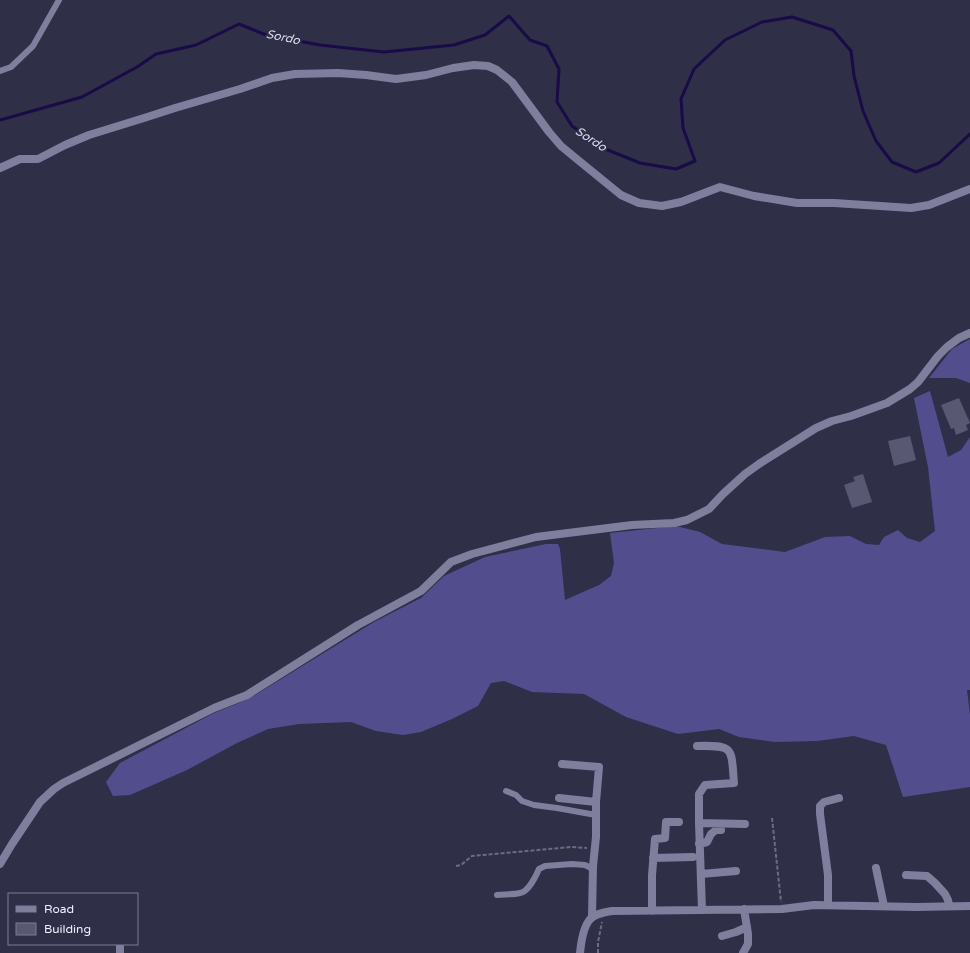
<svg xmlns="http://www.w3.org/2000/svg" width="970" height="953" viewBox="0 0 970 953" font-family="'Varela Round',sans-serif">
<rect width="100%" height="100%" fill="#2f2f48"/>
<path fill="#524e8e" d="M970,339v44l-14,-5h-27l23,-29z
M930,391l18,66 13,-7 9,-13v253h-3l3,24v73l-67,10 -17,-52 -32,-9 -37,5 -42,1 -36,-5 -20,-8 -41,5 -52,-17 -42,-23 -52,-2 -28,-11 -13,2 -13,23 -26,13 -31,13 -18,3 -27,-4 -25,-9 -52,2 -31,5 -31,14 -50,27 -57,25 -17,1 -7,-14 14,-19 94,-50 25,-10 18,-9 117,-72 47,-24 23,-22 41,-19 61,-13h12l2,5 5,51 34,-15 12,-9 3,-13 -4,-30 66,-7 24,6 22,12 63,8 40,-15 25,-1 16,8 13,1 5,-8 14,-7 9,8 13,4 15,-11 -7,-64 -14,-69z"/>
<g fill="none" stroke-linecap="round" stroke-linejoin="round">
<path stroke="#190b47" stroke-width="3" d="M0,120l82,-23 55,-30 19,-13 40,-9 43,-21 27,11 54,10 64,7 70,-7 31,-10 24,-19 21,24 17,6 12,23 -2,33 15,24 31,22 37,15 36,6 19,-8 -12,-33 -2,-29 13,-30 31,-29 37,-18 30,-5 41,13 18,21 3,25 9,35 13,30 16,21 24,10 23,-9 31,-29"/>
</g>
<path fill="#585873" d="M959,398l11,25 -4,2 2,5 -12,5 -2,-7 -3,1 -10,-24z
M910,436l6,24 -22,6 -6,-25z
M863,474l9,28 -20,6 -8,-23 11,-4 -2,-4z"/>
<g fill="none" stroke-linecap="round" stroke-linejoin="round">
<path stroke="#6c6c82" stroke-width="2" stroke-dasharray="4 2" stroke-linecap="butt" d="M772,818l9,84
M456,866l5,-1 11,-9 99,-9 16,1
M598,953v-11l4,-20"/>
<path stroke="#7f7f9d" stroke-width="6" d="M0,71l11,-4 22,-21 26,-46
M506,791l10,4 6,6 12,4 23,3 39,7
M497,895c7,-1 15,0 23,-2 8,-1 16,-17 19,-24l6,-3 27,-2 13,1 8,4"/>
<path stroke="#7f7f9d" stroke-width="8" d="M0,168l20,-9h18l27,-14 24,-10 55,-17 31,-10 65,-19 32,-11 23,-4 43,-1 28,2 30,4 30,-4 27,-7 21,-3 14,1 9,4 15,12 37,50 12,14 17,14 43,35 18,8 23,3 19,-4 39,-15 34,9 43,7h37l77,5 18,-3 41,-16
M697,746c38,-1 34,2 37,37l-29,2 -6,9v29l3,87
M562,764l37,3 -3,35v35l-3,29 -1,51
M559,798l37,4
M699,823l46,1
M699,844l8,-2 4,-8 5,-4h5
M653,858l40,-1
M0,864l12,-20 28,-42 14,-13 9,-6 151,-75 33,-13 111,-70 63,-34 30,-29 21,-8 64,-17 96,-12 42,-2 13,-3 22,-11 14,-15 22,-20 14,-10 57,-36 16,-7 19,-5 36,-13 23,-14 8,-7 20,-26 9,-9 12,-9 11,-5
M876,868l8,38
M701,874l35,-3
M906,875l21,1 8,7 10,11 3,6 1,6
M828,905v-30l-8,-61v-8l4,-4 15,-4
M652,911v-36l3,-36 10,-1 1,-16h13
M722,936l14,-4 11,-5
M120,947v6
M580,953c1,-10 4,-31 13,-36 5,-4 13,-5 19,-6l170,-2 32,-4 102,2 54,-1
M743,953l5,-9v-10l-4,-25"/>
</g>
<g text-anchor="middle" stroke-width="4" stroke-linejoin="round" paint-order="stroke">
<g font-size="12" font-style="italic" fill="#dcddf0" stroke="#2f2f48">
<text transform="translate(283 37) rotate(12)" y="4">Sordo</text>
<text transform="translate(591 139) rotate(33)" y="4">Sordo</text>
</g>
</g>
<rect x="8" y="893" width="130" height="52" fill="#2f2f48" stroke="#7c7c90"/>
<rect x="16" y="906" width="20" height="6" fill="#7f7f9d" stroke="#7c7c90"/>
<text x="44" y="913" font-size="12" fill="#efeffd">Road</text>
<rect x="16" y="923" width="20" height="12" fill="#585873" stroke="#7c7c90"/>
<text x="44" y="933" font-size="12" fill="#efeffd">Building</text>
</svg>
